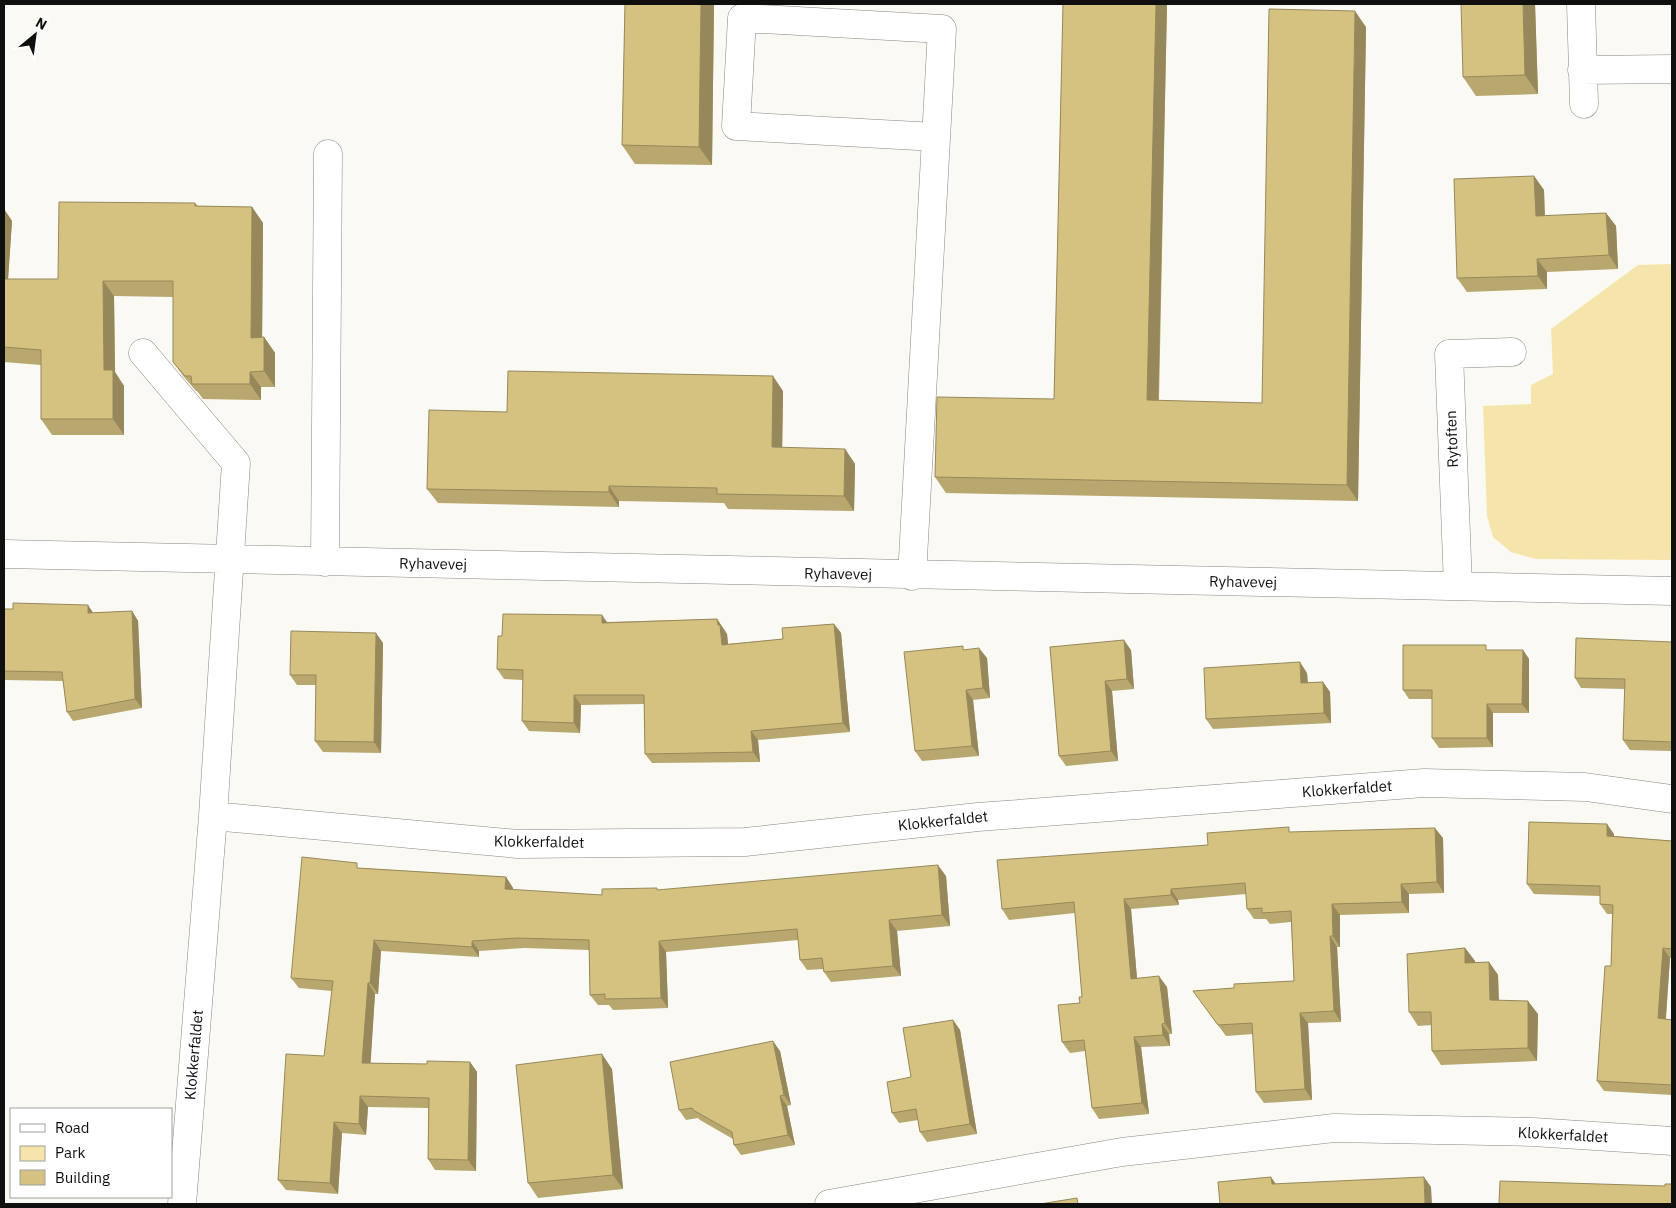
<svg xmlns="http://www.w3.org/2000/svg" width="1676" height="1208" viewBox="0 0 1676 1208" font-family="'IBM Plex Sans',sans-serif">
<rect width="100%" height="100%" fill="#faf9f3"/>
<path fill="#f6e5aa" d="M1672,264v296l-136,-1 -25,-7 -18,-15 -6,-21 -4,-110 48,-2v-19l22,-11 -2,-45 87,-64z"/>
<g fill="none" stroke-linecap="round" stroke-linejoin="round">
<defs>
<path id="minor" d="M1581,4l3,100
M1582,70l90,-1
M143,353l93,110 -23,353 -31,388
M4,554l1668,37
M325,562l3,-408
M912,576l2,-36 28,-511 -200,-11 -6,108 200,11
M1458,586l-9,-232 63,-2
M213,816l305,28 227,-2 233,-25 446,-34 161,4 87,12
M829,1204l293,-52 212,-24 199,4 139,9"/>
</defs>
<use href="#minor" stroke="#888782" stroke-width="29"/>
<use href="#minor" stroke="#fff" stroke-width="28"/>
</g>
<path fill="#b8a76e" d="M625,4h89l-2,161 -77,-1 -13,-19z
M1063,4h104l-8,397 103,2 104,-376 -8,474 -412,-8 -11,-16 119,-78z
M1535,4l3,90 -62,2 -13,-19z
M1534,176l10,14 1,26 61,-3 10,13 2,43 -71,3v17l-80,3 -10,-14z
M195,203l3,3 54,1 11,16 -1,115 2,-1 11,16v34h-14v13l-58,-1 -6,-8h-1l-12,-14 -11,-15v-65l-59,-1 1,76 9,14v49h-72l-11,-16v-54l-37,-3v-153l8,12 -4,58h50z
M783,391l-1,57 63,1 10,15 -1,47 -126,-2 -4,-6 -105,-2v6l-181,-4 -11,-14 80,-77z
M4,609l90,4 38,-2 6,10 4,87 -69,13 -6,-9 -4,-31 -59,-1z
M717,619l10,15 1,10 55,-5 51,-15 7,9 9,99 -92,8 2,22 -108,1 -7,-9 -1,-50 -63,1 -1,28 -51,-2 -7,-10 1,-41 -19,-1 -7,-10 5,-33 105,-14z
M1672,642v109l-42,-1 -7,-10 2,-51 -44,-1 -6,-10z
M383,643l-2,110 -58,-1 -8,-11 1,-56h-19l-7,-10z
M1050,647l81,3 3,39 -22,2 6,70 -52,5 -7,-10z
M965,650l22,8 3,40 -17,2 6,56 -57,5 -7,-10z
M1490,650h33l6,9v54h-36v34l-54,1 -7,-10v-39h-23l-6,-9z
M1307,673l1,9h15l7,10 1,31 -118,6 -7,-10z
M1293,832l150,6 1,55 -35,1v19l-69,2v32h-3l4,75 -33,1 4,77 -48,3 -8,-11 -3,-58 -27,2 -33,-45 41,-3 60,-7 -3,-59 -21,2 -4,-5h-12l-7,-10 -1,-15 -68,6 1,5 -48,4 6,69 30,9 5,47h-3l1,12 -29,1 8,67 -50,5 -7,-11 -7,-57 -15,2 -8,-11 20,-45 -7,-84 -66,7 -7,-11 206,-64z
M1614,834v2l58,5v117h-2l-4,61 6,1v75l-68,-4 -7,-10 14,-115 1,-52h-5l-7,-10v-8l-66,-2 -7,-10z
M361,868l145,9 7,11v2l89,5 57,-5 287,-14 4,50 -53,5 4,45 -70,6 -7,-10 -1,-3 -16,1 -7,-10 -2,-20 -132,12 2,56 -55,2 -4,-5h-11l-8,-10 -1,-45 -64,-2 -46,3v6l-98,-6 -3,43h-3l-5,69 57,1 43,-2 7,10 -1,99 -41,-1 -7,-11v-51l-60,-1 -2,28 -24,-2 -4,61 -52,-4 -8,-10 46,-124 8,-65 -33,-3 -8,-10z
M1465,948l10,13v2l14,-1 9,13 1,25 39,14 -1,47 -96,4 -9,-14 -1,-26 -13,1 -9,-14z
M953,1020l7,10 17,104 -50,8 -7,-10 -2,-12 -19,3 -7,-10 19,-36z
M780,1051l11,54 -4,1 8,39 -54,10 -7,-10 -1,-6 -33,-19 -2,-2 -12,2 -7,-10z
M612,1069l11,120 -85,9 -10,-15z"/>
<path fill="#96885a" d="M701,4h13l-2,161 -13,-18z
M1156,4h11l-9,412 -11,-16z
M1523,4h12l3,90 -13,-19z
M1355,11l11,16 -8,474 -11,-16z
M1534,176l10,14 1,40 -9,-14z
M252,207l11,16 -1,130 -11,-15z
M4,209l8,12 -5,74 -3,-5z
M1606,213l10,13 2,43 -9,-14z
M1537,259l10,13v17l-9,-13z
M103,281l11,15 1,76 9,14v49l-11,-16 -9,-49z
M264,337l11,16v34l-11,-16z
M250,372l11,15v13l-11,-16z
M773,376l10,15 -1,71 -10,-15z
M845,449l10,15 -1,47 -10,-15z
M609,486l10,15v6l-10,-15z
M88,605l6,9 -6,-1z
M132,611l6,10 4,87 -7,-9z
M602,615l7,10 -7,-2z
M717,619l10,15 2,20 -7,-9 -4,-20z
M834,624l7,9 9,99 -7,-9z
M376,633l7,10 -2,110 -7,-11z
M1124,640l7,10 3,39 -7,-10z
M979,648l8,10 3,40 -7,-10z
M1523,650l6,9v54l-7,-9z
M1300,662l7,11 1,20 -7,-10z
M1105,681l7,10 6,70 -7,-10z
M1323,682l7,10 1,31 -7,-10z
M966,690l7,10 6,56 -7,-10z
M574,695l7,10 -1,28 -6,-10z
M1487,704l6,9v34l-6,-9z
M751,731l7,9 2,22 -7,-10z
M1607,824l7,10 -1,12 -6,-10z
M1435,828l8,10 1,55 -7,-11z
M938,865l8,11 4,50 -8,-11z
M506,877l7,11 -1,12 -7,-11z
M1401,884l8,10v19l-7,-11z
M1171,889l7,11 1,5 -8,-10z
M1124,899l7,10 7,81 -7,-11z
M1332,904l8,11v32l-7,-11z
M889,920l8,11 4,45 -8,-10z
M1330,936l7,11 4,75 -7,-11z
M374,940l7,11 -3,43 -8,-11z
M472,941l7,10v6l-7,-10z
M659,941l7,11 2,56 -7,-10z
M1465,948l10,13 -1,15 -9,-13z
M1663,948l7,10 -5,70 -7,-10z
M1489,962l9,13 1,38 -9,-13z
M1159,976l8,11 5,47 -7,-11z
M368,983l7,11 -5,79 -8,-10z
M1528,1001l10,13 -1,47 -9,-13z
M1300,1013l8,10 4,77 -7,-11z
M953,1020l7,10 17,104 -7,-10z
M1162,1024l7,10 1,12 -7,-11z
M1134,1037l7,10 8,67 -7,-11z
M773,1041l7,10 11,54 -7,-10z
M602,1054l10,15 11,120 -10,-14z
M470,1062l7,10 -1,99 -8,-11z
M360,1096l8,11 -2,28 -7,-11z
M780,1096l7,10 8,39 -7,-10z
M334,1122l8,11 -4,61 -8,-11z
M1271,1177l7,10 -6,-3z
M1424,1177l7,10 1,17h-7z"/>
<path fill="#d6c280" stroke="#96885a" d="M625,4h76l-2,143 -77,-2z
M1063,4h93l-9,396 115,3 7,-394 86,2 -8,474 -412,-8 2,-80 117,2z
M1461,4h62l2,71 -62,2z
M1534,176l2,40 70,-3 3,42 -72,4 1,17 -81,2 -3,-99z
M59,202l136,1v3l57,1 -1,131 13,-1v34l-14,1v12h-58l-1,-8h-6l-12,-14v-81h-70l1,89h9v49h-72v-69l-37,-3v-68h54z
M508,371l265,5 -1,71 73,2 -1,47 -127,-2v-6l-108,-2v6l-182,-3 2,-79 78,2z
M13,603l75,2v8l44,-2 3,88 -68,13 -5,-40 -58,-1v-62h9z
M503,614l99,1v8l115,-4 1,6h2l2,20 61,-6 -1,-11 52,-4 9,99 -92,8 2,21 -108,2 -1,-59h-70v28l-52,-2 1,-51 -26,-1 1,-33h4z
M291,631l85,2 -2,109 -59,-1 1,-66h-26z
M1576,638l96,4v100l-49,-2 2,-61 -50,-1z
M1124,640l3,39 -22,2 6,70 -52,5 -9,-109z
M1403,645h83v5h37l-1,54h-35v34h-55v-48h-29z
M963,646v4l16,-2 4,40 -17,2 6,56 -57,5 -11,-99z
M1300,662l1,21 22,-1 1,31 -118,6 -2,-51z
M1529,822l78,2v12l65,5v108l-9,-1 -5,70 14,2v65l-75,-4 8,-115h6l2,-61 -13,-1v-18l-73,-2z
M1289,827v5l146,-4 2,54 -36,2 1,18 -70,2 1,32h-3l4,75 -34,2 5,76 -49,3 -4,-69 -34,2 -25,-34 41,-3v-4l60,-3 -3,-70 -29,2v-5l-15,1 -2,-26 -74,6v6l-47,4 7,80 28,-3 6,47 -3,1 1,11 -29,2 8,66 -50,5 -8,-68 -22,2 -4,-37 22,-2 -1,-6h3l-8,-95 -72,7 -5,-49 211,-15 -1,-12z
M302,857l55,6v5l149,9 -1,12 97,6v-6l55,-1v2l281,-25 4,50 -53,5 4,46 -69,6 -2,-14 -22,2 -3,-31 -138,12 2,57 -56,1v-5l-15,1 -1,-55 -72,-2 -45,3v6l-98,-7 -4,43h-2l-6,80 65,1v-3l43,1 -2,98 -40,-1 1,-61 -69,-2 -1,28 -25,-2 -4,61 -52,-3 8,-126 38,2 9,-75 -42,-3z
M1465,948v15l24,-1 1,38 38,1v47l-96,3 -1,-39h-22l-2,-58z
M953,1020l17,104 -50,8 -4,-23 -24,4 -5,-31 24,-5 -8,-49z
M773,1041l11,54 -4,1 8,39 -54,10 -2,-13 -39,-22 -1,-2 -13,2 -9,-48z
M602,1054l11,121 -85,8 -12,-118z
M1271,1177l1,7 152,-7 1,27h-205l-2,-22z
M1500,1181l165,5v-2h7v20h-173z
M1077,1198l1,6h-38z"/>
<g text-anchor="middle" stroke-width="4.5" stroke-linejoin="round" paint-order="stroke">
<g font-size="15" fill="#0f0f0d" stroke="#fff">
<text transform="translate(1452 439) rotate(-92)" y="5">Rytoften</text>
<text transform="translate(433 564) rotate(1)" y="5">Ryhavevej</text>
<text transform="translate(838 574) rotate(1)" y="5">Ryhavevej</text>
<text transform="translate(1243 582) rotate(1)" y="5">Ryhavevej</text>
<text transform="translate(1347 789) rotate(-4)" y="5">Klokkerfaldet</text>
<text transform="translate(943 821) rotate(-6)" y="5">Klokkerfaldet</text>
<text transform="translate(539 842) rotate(1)" y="5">Klokkerfaldet</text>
<text transform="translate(194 1055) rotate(-85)" y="5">Klokkerfaldet</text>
<text transform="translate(1563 1135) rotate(3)" y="5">Klokkerfaldet</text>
</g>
</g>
<rect width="1676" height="1208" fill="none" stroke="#0f0f0d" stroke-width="10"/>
<rect x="10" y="1108" width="162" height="90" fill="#ffffff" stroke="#9f9f9e"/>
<rect x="20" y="1124" width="25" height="8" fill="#ffffff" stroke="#9f9f9e"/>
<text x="55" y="1133" font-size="15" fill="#0f0f0d">Road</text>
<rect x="20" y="1146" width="25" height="15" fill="#f6e5aa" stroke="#9f9f9e"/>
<text x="55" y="1158" font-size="15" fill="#0f0f0d">Park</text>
<rect x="20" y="1170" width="25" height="15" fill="#d6c280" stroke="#9f9f9e"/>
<text x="55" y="1183" font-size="15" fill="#0f0f0d">Building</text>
<g transform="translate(35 35) rotate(29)" stroke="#ffffff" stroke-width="4" paint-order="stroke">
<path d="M0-4L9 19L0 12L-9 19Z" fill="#0f0f0d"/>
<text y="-8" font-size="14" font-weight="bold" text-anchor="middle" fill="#0f0f0d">N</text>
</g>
</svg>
